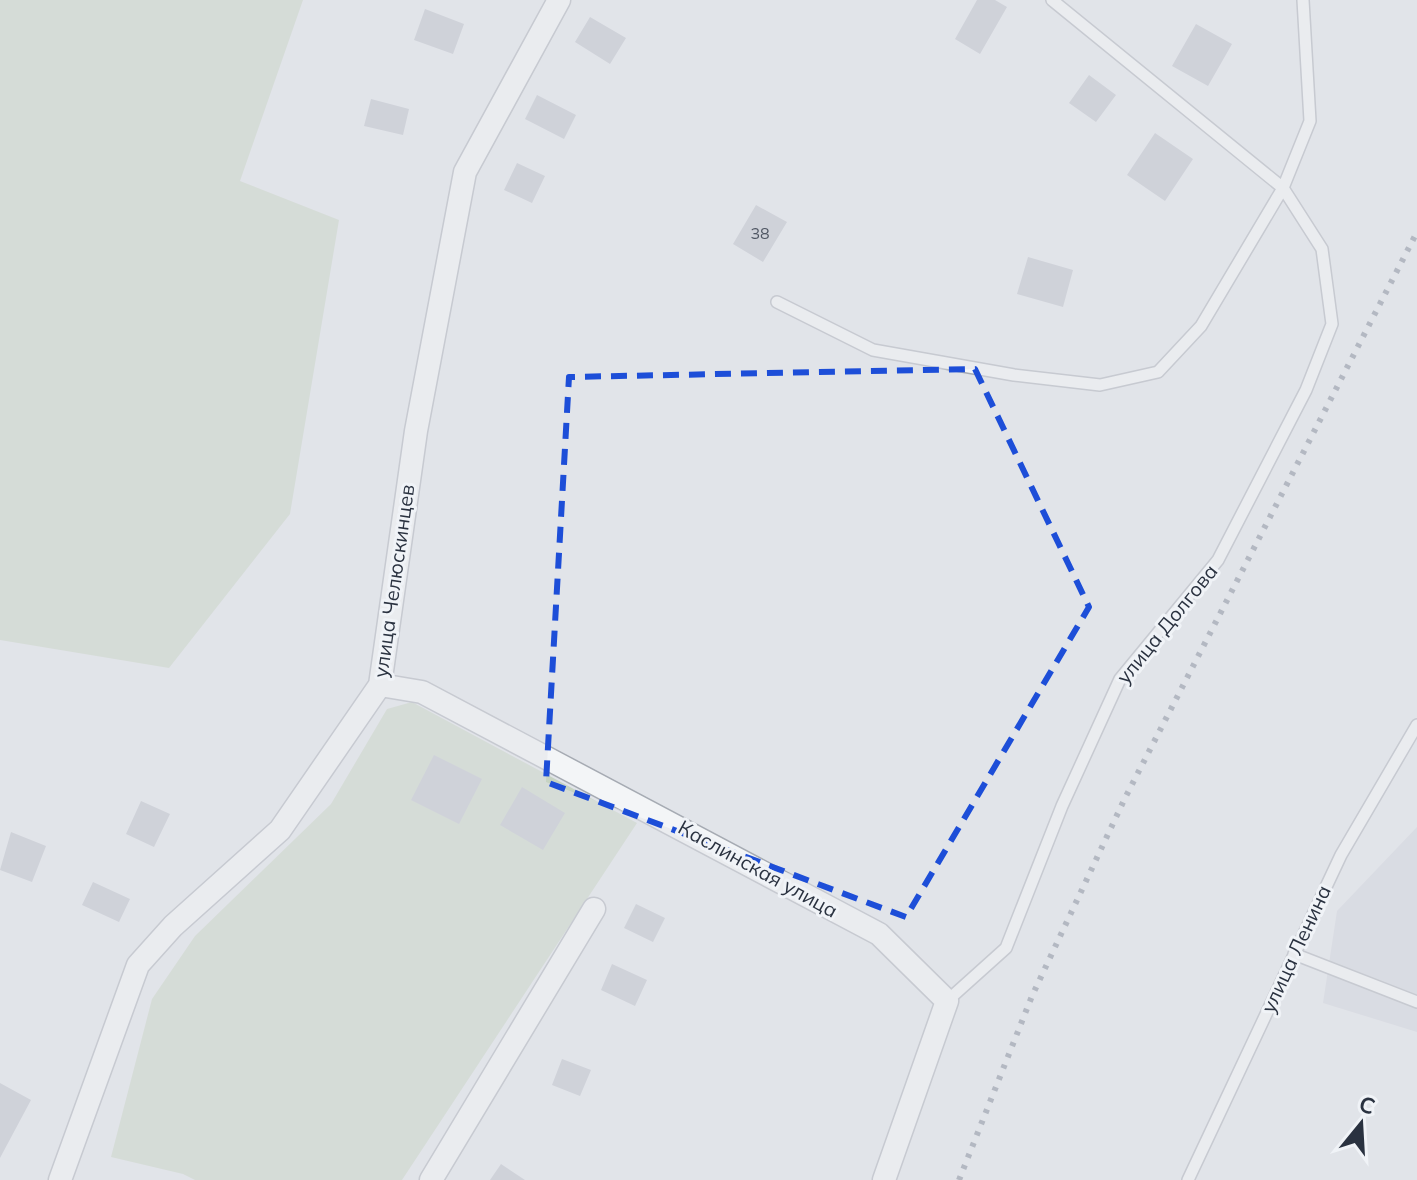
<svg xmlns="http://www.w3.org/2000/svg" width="1417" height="1180" viewBox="0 0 1417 1180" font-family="Mulish,sans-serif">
<rect width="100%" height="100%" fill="#e1e4e9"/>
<path fill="#cfd3db" d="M1417,827v205l-94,-29 14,-92z"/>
<path fill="#c6d3c2" d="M0,0h303l-63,181 99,39 -49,294 -121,154 -169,-28z
M412,702l225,121 -235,357h-207l-12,-6 -72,-17 41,-158 43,-63 136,-132 56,-95z"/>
<path fill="#b8bdc6" d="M977,0h18l12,7 -27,47 -25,-15z
M425,9l39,15 -11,30 -39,-14z
M590,17l36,21 -16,26 -35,-22z
M1196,24l36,20 -24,42 -36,-20z
M1089,75l27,20 -20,27 -27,-19z
M537,95l39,20 -12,24 -39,-20z
M371,99l38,10 -6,26 -39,-9z
M1155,133l38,26 -28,42 -38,-26z
M517,163l28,13 -13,27 -28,-13z
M756,205l31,17 -24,40 -30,-18z
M1028,257l45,13 -10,37 -46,-13z
M434,755l48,24 -23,45 -48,-24z
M522,787l43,26 -22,37 -43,-25z
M141,801l29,13 -16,33 -28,-13z
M11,832l35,14 -14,36 -32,-12z
M93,882l37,17 -11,23 -37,-17z
M636,904l29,14 -12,24 -29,-14z
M612,964l35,16 -12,26 -34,-16z
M562,1059l29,11 -11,26 -28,-11z
M0,1083l31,17 -31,58z
M501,1164l24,16h-35z"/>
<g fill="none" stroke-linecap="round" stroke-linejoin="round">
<defs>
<path id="service" d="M777,302l96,48 141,25 86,10 58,-13 43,-46 82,-138 27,-67 -7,-121
M1294,954l123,48
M947,1001l59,-53 56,-142 58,-127 98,-119 88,-170 26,-66 -10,-75 -39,-61 -231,-188
M1188,1180l153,-325 76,-130"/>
<path id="minor" d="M380,685l42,7 457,242 68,67 -63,179
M60,1180l78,-215 35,-39 107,-96 100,-145 36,-254 49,-259 94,-172
M431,1180l163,-271"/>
</defs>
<use href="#service" stroke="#a6abb3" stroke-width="14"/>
<use href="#minor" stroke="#a6abb3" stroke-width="25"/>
<use href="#service" stroke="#f3f5f7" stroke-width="11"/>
<use href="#minor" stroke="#f3f5f7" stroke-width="22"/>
<path stroke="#7b8492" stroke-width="6" stroke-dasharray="4 8" stroke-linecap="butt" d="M959,1180l73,-184 93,-198 292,-566"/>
</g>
<path d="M0 0H1417V1180H0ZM975,369l114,238 -183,310 -360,-135 23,-405z" fill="#e1e4e9" fill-opacity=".55" fill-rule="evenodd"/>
<path fill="none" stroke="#1d4ed8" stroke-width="6" stroke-dasharray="16 10" stroke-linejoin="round" d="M975,369l114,238 -183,310 -360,-135 23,-405z"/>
<g text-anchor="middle" stroke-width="6" stroke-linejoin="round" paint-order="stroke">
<g font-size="16" fill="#4e5562">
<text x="760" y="239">38</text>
</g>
<g font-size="20" fill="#2a3240" stroke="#f0f3f7">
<text transform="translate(394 581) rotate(-82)" y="7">улица Челюскинцев</text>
<text transform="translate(1167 624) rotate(-51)" y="7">улица Долгова</text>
<text transform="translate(758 869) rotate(29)" y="7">Каслинская улица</text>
<text transform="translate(1296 949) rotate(-65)" y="7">улица Ленина</text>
</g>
</g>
<g transform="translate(1361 1124) rotate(18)" stroke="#f0f3f7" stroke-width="6" paint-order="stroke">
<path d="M0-6L14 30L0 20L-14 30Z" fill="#2a3240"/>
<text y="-12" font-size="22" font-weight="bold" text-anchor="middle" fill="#2a3240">С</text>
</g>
</svg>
